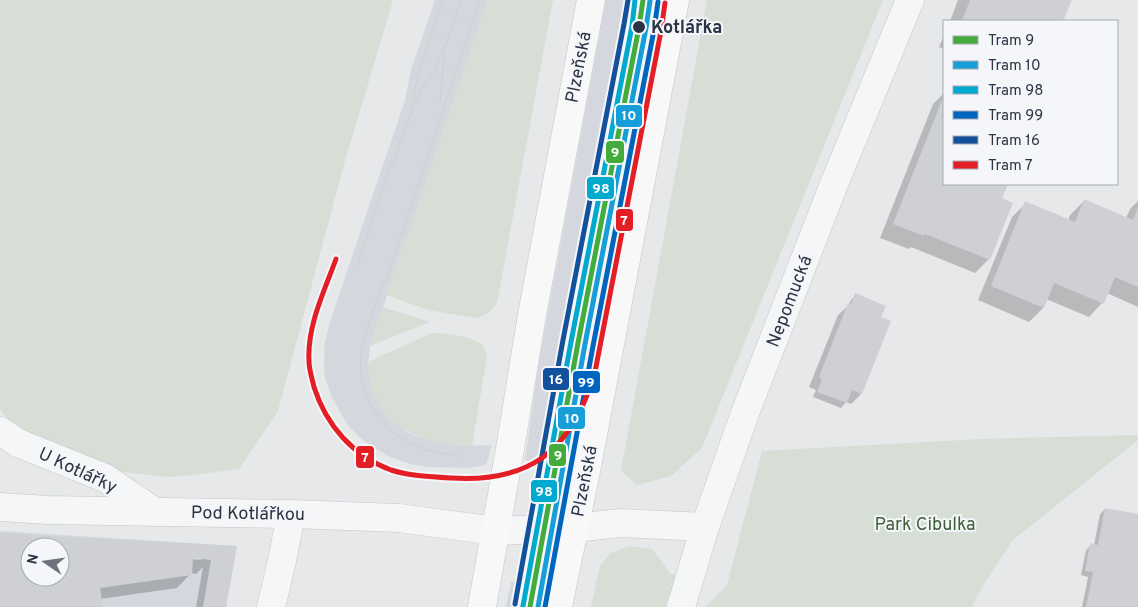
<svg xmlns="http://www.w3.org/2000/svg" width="1138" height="607" viewBox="0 0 1138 607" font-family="Overpass,sans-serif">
<rect width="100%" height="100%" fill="#e6e8ea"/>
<path fill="#d4d7dd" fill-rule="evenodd" d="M435,0h53l-114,334 -4,12 -2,20 37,65 13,6 34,8 10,1 30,-1 -6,20 -19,3 -39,-1 -18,-3 -20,-7 -14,-8 -17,-12 -12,-13 -15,-27 -7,-19 -1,-17 1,-19 5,-20 75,-222 6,-30z
M606,0h53l-63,346 -25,123 -46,-9 14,-99z
M0,531l237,15 -11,61h-226zM30,547h30v30h-30z
M515,581l23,3 3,2 1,4 -3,17h-33l5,-25z"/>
<path fill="#d6ded6" d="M0,0h393l-50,168 -65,243 -39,58 -46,6 -25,2 -62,-7 -85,-34 -21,-27z
M488,0h65l-56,303c-5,8 -11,13 -21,15l-48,-8 -42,-15z
M707,0h176l-181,448 -31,28 -34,9 -16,-14z
M382,307l48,15 -60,24z
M432,333c12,0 42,3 50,12 3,3 4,7 5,11l-15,90c-40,1 -87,-15 -100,-57 -2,-9 -4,-18 -4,-27z
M1138,435v5l-126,101 -28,43 -12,23h-266l21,-22 35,-134 219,-12z
M629,546l23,3 18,24 6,3 -11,31h-74l9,-42 11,-12z"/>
<path fill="#0003" fill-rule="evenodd" d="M958,0h111l1,1 -8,20h-112z
M944,35v14l-5,-2z
M944,93v91h62l-6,15 -11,60 -14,14 -64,-26 -2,2 -29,-11 53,-134z
M1084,201l42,17 4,-9 8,-8v106l-31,-14 -5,10 -13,14 -43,-18 -3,9 -14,14 -51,-22 34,-83 14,-14 42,18 2,-6z
M856,295l22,22 12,4 -29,73 -10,10 -5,-2 -5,6 -28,-11 3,-7 -7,-3 29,-72 11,-10 2,-5z
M1105,509l33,6v86l-1,6h-55l6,-30 -7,-2 5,-25 5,-5h3l6,-31z
M0,535l214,11 11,61h-29l7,-40 -7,7 -5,-1 -14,15 -77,11 1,8h-101zM30,547h30v30h-30zM190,557l11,1v2l-11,-1z"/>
<path fill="#ced0d3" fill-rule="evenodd" d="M970,0h102l-9,21h-101z
M944,95v89h64l-6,14 11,5 -23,57 -65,-26 -1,2 -31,-12z
M1084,199l49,21 5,-13v80l-23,-10 -11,27 -50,-21 -10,25 -53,-22 34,-85 50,21z
M855,293l31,13 -5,11 10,4 -29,73 -10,-4 -5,13 -30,-11 5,-13 -3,-2 29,-74 3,2z
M1105,508l33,6v93h-52l7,-35 -8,-1 5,-28 8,2z
M0,533l237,13 -11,61h-23l8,-47 -18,-2 -1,17 -92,13 3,19h-103zM30,547h30v30h-30z"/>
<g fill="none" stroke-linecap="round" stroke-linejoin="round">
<defs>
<path id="minor" d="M0,431l18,12 87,35 50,34
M575,528l45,-5 85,4
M271,607l11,-46 9,-47
M681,607l24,-80 40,-114 89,-229 76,-184"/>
<path id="tertiary" d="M0,507l48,3 243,4 108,4 97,13 79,-3"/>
<path id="primary" d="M482,607l28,-158 22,-134 59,-315
M558,607c9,-47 20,-94 29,-141 30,-155 60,-310 88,-466"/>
</defs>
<use href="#minor" stroke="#c4c6c8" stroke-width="29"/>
<use href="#tertiary" stroke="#c4c6c8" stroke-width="29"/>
<use href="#primary" stroke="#c2c5c8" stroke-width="29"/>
<use href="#minor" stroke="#f5f6f7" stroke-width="28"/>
<use href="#tertiary" stroke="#f5f6f7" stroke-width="28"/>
<use href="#primary" stroke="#f8f8f8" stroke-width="28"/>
<path stroke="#cecfd2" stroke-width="1" d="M413,98l6,-27 24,-71
M440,103l4,-47
M357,267c18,-54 36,-109 57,-162 6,-15 16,-27 23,-40 10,-21 17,-43 24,-65
M459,456c-10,-2 -20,-3 -30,-5 -33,-9 -60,-37 -67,-70 -8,-42 18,-81 30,-119 29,-88 58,-175 88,-262"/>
<defs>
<path id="tram-1" d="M530,607l48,-264 61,-316 4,-27"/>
<path id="tram-2" d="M538,607l47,-263 61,-316 4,-27"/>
<path id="tram-3" d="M523,606l48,-264 61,-316 3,-26"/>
<path id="tram-4" d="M545,607l48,-261 61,-316 4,-28"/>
<path id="tram-5" d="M515,604l48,-264 61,-316 4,-24"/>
<path id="tram-6" d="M336,259c-12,33 -29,67 -27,102 0,9 3,17 5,26 12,38 39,69 77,83 19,6 40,7 60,8 31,2 65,-2 91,-20 29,-21 43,-53 53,-86l66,-341 4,-28"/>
</defs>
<use href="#tram-1" stroke="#f4f6f9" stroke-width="9"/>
<use href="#tram-2" stroke="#f4f6f9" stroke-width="9"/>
<use href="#tram-3" stroke="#f4f6f9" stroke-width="9"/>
<use href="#tram-4" stroke="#f4f6f9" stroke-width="9"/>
<use href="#tram-5" stroke="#f4f6f9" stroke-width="9"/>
<use href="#tram-6" stroke="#f4f6f9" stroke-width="9"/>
<use href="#tram-1" stroke="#43ac3c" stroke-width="5"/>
<use href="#tram-2" stroke="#179ed8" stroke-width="5"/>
<use href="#tram-3" stroke="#00a9ce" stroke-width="5"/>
<use href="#tram-4" stroke="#0065bd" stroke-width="5"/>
<use href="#tram-5" stroke="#13519c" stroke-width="5"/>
<use href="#tram-6" stroke="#e31e25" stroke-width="5"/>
</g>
<circle fill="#2b3445" stroke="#f4f6f9" stroke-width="2" cx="639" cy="27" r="7"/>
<g text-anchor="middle" stroke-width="4" stroke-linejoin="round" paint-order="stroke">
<g font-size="18" font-weight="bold" fill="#2b3445" stroke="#f4f6f9" text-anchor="start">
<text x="651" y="33">Kotlářka</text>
</g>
<g font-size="18" fill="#2b3445" stroke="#f4f6f9">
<text transform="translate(578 67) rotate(-79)" y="6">Plzeňská</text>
<text transform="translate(789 301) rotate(-69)" y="6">Nepomucká</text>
<text transform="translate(78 470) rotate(25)" y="6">U Kotlářky</text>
<text transform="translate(584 481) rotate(-79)" y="6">Plzeňská</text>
<text transform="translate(248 513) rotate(1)" y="6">Pod Kotlářkou</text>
</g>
<g font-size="18" fill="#3f6138" stroke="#f4f6f9">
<text x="925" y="530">Park Cibulka</text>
</g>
</g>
<g stroke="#f4f6f9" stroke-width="2">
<rect x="615" y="104" width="28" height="24" rx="5" fill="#179ed8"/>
<rect x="605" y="140" width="20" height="24" rx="5" fill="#43ac3c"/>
<rect x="586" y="176" width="29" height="24" rx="5" fill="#00a9ce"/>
<rect x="615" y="208" width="19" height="24" rx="5" fill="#e31e25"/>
<rect x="542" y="367" width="28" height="24" rx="5" fill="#13519c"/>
<rect x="572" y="370" width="29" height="24" rx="5" fill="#0065bd"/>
<rect x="557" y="406" width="29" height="24" rx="5" fill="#179ed8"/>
<rect x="548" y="443" width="19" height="24" rx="5" fill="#43ac3c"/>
<rect x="355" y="445" width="20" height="24" rx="5" fill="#e31e25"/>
<rect x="530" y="479" width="28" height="24" rx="5" fill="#00a9ce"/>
</g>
<g font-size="14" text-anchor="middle" font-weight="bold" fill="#fff">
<text x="629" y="120">10</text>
<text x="615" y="157">9</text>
<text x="601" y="193">98</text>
<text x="624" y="225">7</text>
<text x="556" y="384">16</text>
<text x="586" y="387">99</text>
<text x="572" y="423">10</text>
<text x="558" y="460">9</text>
<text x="365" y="462">7</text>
<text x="544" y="496">98</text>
</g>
<rect x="943" y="20" width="175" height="165" fill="#f4f6f9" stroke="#a4a8b1"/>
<rect x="953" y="36" width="25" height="8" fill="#43ac3c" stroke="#a4a8b1"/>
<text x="988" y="45" font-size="15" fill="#2b3445">Tram 9</text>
<rect x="953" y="61" width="25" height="8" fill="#179ed8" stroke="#a4a8b1"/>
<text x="988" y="70" font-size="15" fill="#2b3445">Tram 10</text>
<rect x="953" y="86" width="25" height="8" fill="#00a9ce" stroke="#a4a8b1"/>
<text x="988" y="95" font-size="15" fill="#2b3445">Tram 98</text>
<rect x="953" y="111" width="25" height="8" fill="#0065bd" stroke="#a4a8b1"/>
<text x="988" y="120" font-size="15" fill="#2b3445">Tram 99</text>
<rect x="953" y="136" width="25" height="8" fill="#13519c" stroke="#a4a8b1"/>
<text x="988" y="145" font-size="15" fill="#2b3445">Tram 16</text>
<rect x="953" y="161" width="25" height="8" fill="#e31e25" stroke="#a4a8b1"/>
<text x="988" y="170" font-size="15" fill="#2b3445">Tram 7</text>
<g transform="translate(45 562) rotate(283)"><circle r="24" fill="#f4f6f9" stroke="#a4a8b1"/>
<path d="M0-4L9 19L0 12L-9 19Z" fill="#6c737f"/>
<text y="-8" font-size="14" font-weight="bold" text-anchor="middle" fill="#2b3445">N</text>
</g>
</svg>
